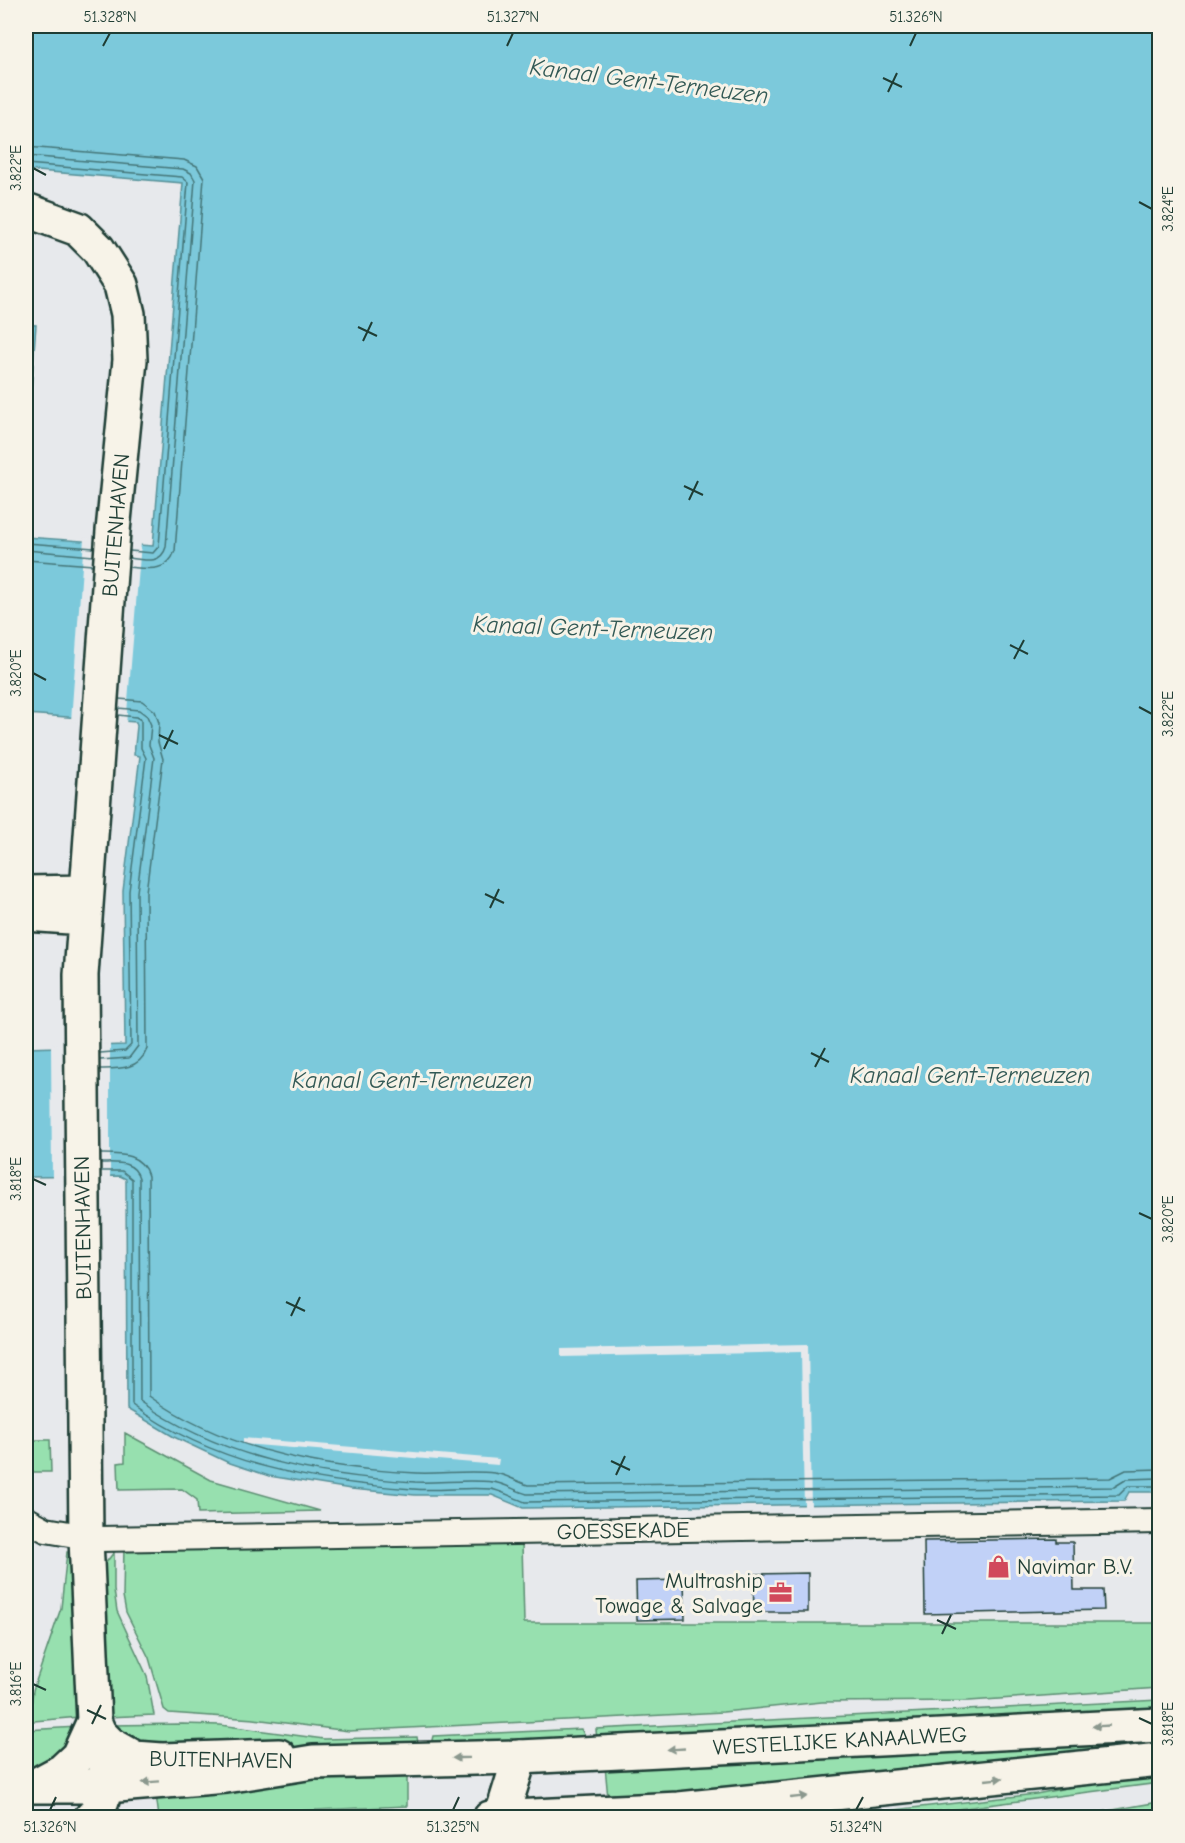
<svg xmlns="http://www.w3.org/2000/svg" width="1185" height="1843" viewBox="0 0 1185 1843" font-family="'Comic Neue',sans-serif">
<rect width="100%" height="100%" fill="#e7e9ec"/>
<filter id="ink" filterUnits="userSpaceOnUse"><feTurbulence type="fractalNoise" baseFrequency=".0167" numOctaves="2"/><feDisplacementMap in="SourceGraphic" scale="12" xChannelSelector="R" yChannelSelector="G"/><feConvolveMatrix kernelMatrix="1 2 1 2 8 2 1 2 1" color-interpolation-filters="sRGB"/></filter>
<g filter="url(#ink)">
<path fill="#97e0af" stroke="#5b8e72" stroke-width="1.5" d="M125,1433l86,47 109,31 -122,3 -1,-14 -15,-11 -63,1 -1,-27 7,-1z
M26,1440h24l1,32h-25z
M522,1543l2,80h635v65l-190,13 -147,1 -99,10 -374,19 -95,-12 -85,-6 -5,-4 -15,-51 -23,-46 -3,-16 1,-49z
M67,1552h6l6,165 -45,4 -4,-4 3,-27 28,-82z
M114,1552v38l3,21 30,65 7,39 -47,2 -8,-140 6,-13z
M1159,1700v13l-562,29 -1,-13z
M182,1724l38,1 104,14 93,-2 2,12 -179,-2 -101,3 -27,-25z
M77,1727l-5,19 -32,21 -14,2v-39z
M581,1729l7,13 -158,6 3,-12z
M1118,1740v9l-267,33 -243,16 -3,-32z
M1159,1770v13l-265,34 -71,1 213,-24z
M407,1776v30l-248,11 -4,-30z
M1159,1802v15h-92h6z"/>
<path fill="#7cc9db" stroke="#579198" stroke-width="1.5" d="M26,26h1133v1466h-30l-5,9 -601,7 -31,-13h-77l-64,-6 -82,-13 -42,-14 -53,-25 -47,-28 -1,-230 -6,-3 -94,1v-129l99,-3 -2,-154 17,-135 -6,-1 3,-29 -1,-4 -110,-8v-177l127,9 30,-363 -157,-13z
M26,324l10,1 -10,130z"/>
<path fill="#e7e9ec" d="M84,538l57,5 -15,182 -55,-4z
M110,1044v136h-58l-1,-135z
M808,1344l3,163h-7l-3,-155 -240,5v-8z
M243,1438l256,21 -1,6 -255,-21z"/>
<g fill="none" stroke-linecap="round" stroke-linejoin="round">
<path stroke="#447577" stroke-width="1.5" d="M26,147l158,13 13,6 7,12 -29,373c-8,22 -27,18 -47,16
M26,156l157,13 8,4 4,7 -29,367c-5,18 -22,13 -37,11
M26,164l156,13 6,5 -29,364 -6,7 -23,-2
M26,543l68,5
M26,550l67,6
M26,560l67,5
M100,1053l25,-2 6,-6 -2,-154 17,-133 -5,-10v-28l-5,-3 -18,-2
M100,1060l29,-2 9,-12 -1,-154 17,-134 -5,-13 2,-20 -4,-9 -8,-6 -21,-2
M100,1069c19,0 39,1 47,-20l-1,-157 17,-133 -5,-17 1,-19 -4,-12 -13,-10 -23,-2
M101,1154c19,0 41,-1 47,22l1,220c76,55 175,73 268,77 25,1 52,-3 77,0 12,1 23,9 34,12l582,-7 16,-8 34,-1
M101,1163c15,0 33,-3 38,15l1,223c79,57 179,75 275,81 26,1 52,-3 78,0 11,1 23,9 34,12l587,-7 13,-8 33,-1
M101,1171h21l10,8v226c83,60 181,77 281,84 26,2 52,-2 78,0 11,2 23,9 34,13l594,-7 9,-9h32"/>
</g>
<path fill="#c1d1f7" stroke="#1f3d34" stroke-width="1.5" d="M1056,1539v3h17l1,48h29l1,20 -179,4 -1,-73z
M808,1573v39h-54l-1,-38z
M684,1580l1,39 -48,1 -1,-39z"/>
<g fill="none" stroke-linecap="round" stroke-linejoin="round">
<defs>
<path id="street" d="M26,1519l20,11 53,9 1061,-18"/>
<path id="secondary" d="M26,210l52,19 20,20 23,36 7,29 2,46 -17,171 -32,444 5,564 8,182c13,26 20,74 -3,97
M26,893l59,-1
M26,914l58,4
M100,1734l10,10 25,14 27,2 117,-4
M36,1785l26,-14 16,-15 16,-35
M501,1818l19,-61"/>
<path id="primary" d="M26,1786h80l120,-10 87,-14 207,-5 640,-32
M490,1818l189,-9 481,-49"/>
</defs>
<use href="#street" stroke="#1f3d34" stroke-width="28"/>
<use href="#secondary" stroke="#1f3d34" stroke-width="38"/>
<use href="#primary" stroke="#1f3d34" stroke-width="38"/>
<use href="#street" stroke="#f7f3e8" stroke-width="24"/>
<use href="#secondary" stroke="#f7f3e8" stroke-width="33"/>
<use href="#primary" stroke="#f7f3e8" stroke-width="33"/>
</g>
<defs><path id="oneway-solid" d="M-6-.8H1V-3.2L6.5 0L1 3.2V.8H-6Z" transform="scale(1.5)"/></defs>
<g fill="#8b988e">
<use href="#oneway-solid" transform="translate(1101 1726) rotate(177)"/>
<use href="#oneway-solid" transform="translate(676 1749) rotate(177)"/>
<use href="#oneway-solid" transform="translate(461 1758) rotate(179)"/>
<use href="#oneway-solid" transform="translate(994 1779) rotate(-6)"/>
<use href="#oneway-solid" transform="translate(151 1782) rotate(176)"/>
<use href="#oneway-solid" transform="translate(799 1797) rotate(-6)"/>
</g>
</g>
<path fill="none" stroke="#1f3d34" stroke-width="2" d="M103,46l7,-13M507,46l6,-13M910,46l6,-13M883,78l19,9M888,92l9,-19M33,168l13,7M1139,202l13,7M358,327l19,9M363,341l9,-19M684,486l19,9M689,500l9,-19M1010,645l18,9M1014,659l10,-19M33,673l13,7M1139,707l13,7M159,735l19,9M164,749l9,-19M485,894l19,9M490,908l9,-19M811,1053l18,9M815,1067l10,-19M33,1179l13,6M1139,1213l13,6M286,1302l19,9M291,1316l9,-19M611,1461l19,9M616,1475l9,-19M937,1620l19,9M942,1634l9,-19M33,1684l13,6M87,1710l19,9M1139,1718l13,6M92,1724l9,-19M50,1810l6,-13M453,1810l6,-13M856,1810l7,-13"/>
<defs>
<symbol id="shop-bare" viewBox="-9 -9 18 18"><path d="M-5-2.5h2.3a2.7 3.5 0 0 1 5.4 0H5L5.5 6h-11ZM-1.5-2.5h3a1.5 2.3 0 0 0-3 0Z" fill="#d1495b" stroke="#f7f3e8" stroke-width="2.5" paint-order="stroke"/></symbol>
<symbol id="office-bare" viewBox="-9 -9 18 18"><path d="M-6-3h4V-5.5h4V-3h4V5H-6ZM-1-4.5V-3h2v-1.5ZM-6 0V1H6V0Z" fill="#d1495b" stroke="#f7f3e8" stroke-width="2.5" paint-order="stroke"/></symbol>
</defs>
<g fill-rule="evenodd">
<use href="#shop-bare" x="982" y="1550" width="33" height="33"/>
<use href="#office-bare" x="764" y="1576" width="33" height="33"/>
</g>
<g text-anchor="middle" stroke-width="6" stroke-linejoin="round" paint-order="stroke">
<g font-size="22" fill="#1f3d34" stroke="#f7f3e8">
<text transform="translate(115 525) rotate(-85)" y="8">BUITENHAVEN</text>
<text transform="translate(82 1228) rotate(-91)" y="8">BUITENHAVEN</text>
<text transform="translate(623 1530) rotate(-1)" y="8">GOESSEKADE</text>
<text transform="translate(840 1740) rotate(-3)" y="8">WESTELIJKE KANAALWEG</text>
<text transform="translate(221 1759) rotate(1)" y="8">BUITENHAVEN</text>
</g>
<g font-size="22" fill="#1f3d34" stroke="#f7f3e8" text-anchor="start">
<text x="1017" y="1574">Navimar B.V.</text>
<text x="763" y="1588" text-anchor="end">Multraship<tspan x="763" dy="25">Towage &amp; Salvage</tspan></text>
</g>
<g font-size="24" font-style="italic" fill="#325955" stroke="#f7f3e8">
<text transform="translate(649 81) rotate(7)" y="8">Kanaal Gent-Terneuzen</text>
<text transform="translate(593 628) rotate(2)" y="8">Kanaal Gent-Terneuzen</text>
<text x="970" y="1083">Kanaal Gent-Terneuzen</text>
<text x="412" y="1088">Kanaal Gent-Terneuzen</text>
</g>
</g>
<rect width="1185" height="1843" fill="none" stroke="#f7f3e8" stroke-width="66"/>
<rect x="33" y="33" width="1119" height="1777" fill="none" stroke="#1f3d34" stroke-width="2"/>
<g font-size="15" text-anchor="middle" fill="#1f3d34">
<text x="110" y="22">51.328°N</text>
<text x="513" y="22">51.327°N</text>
<text x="916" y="22">51.326°N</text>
<text transform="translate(16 168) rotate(-90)" y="5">3.822°E</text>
<text transform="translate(1168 209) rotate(-90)" y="5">3.824°E</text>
<text transform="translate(16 673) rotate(-90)" y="5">3.820°E</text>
<text transform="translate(1168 714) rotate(-90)" y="5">3.822°E</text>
<text transform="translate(16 1179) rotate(-90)" y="5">3.818°E</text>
<text transform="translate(1168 1219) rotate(-90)" y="5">3.820°E</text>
<text transform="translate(16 1684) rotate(-90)" y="5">3.816°E</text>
<text transform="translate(1168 1724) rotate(-90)" y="5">3.818°E</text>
<text x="50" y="1832">51.326°N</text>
<text x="453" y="1832">51.325°N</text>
<text x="856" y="1832">51.324°N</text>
</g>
</svg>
